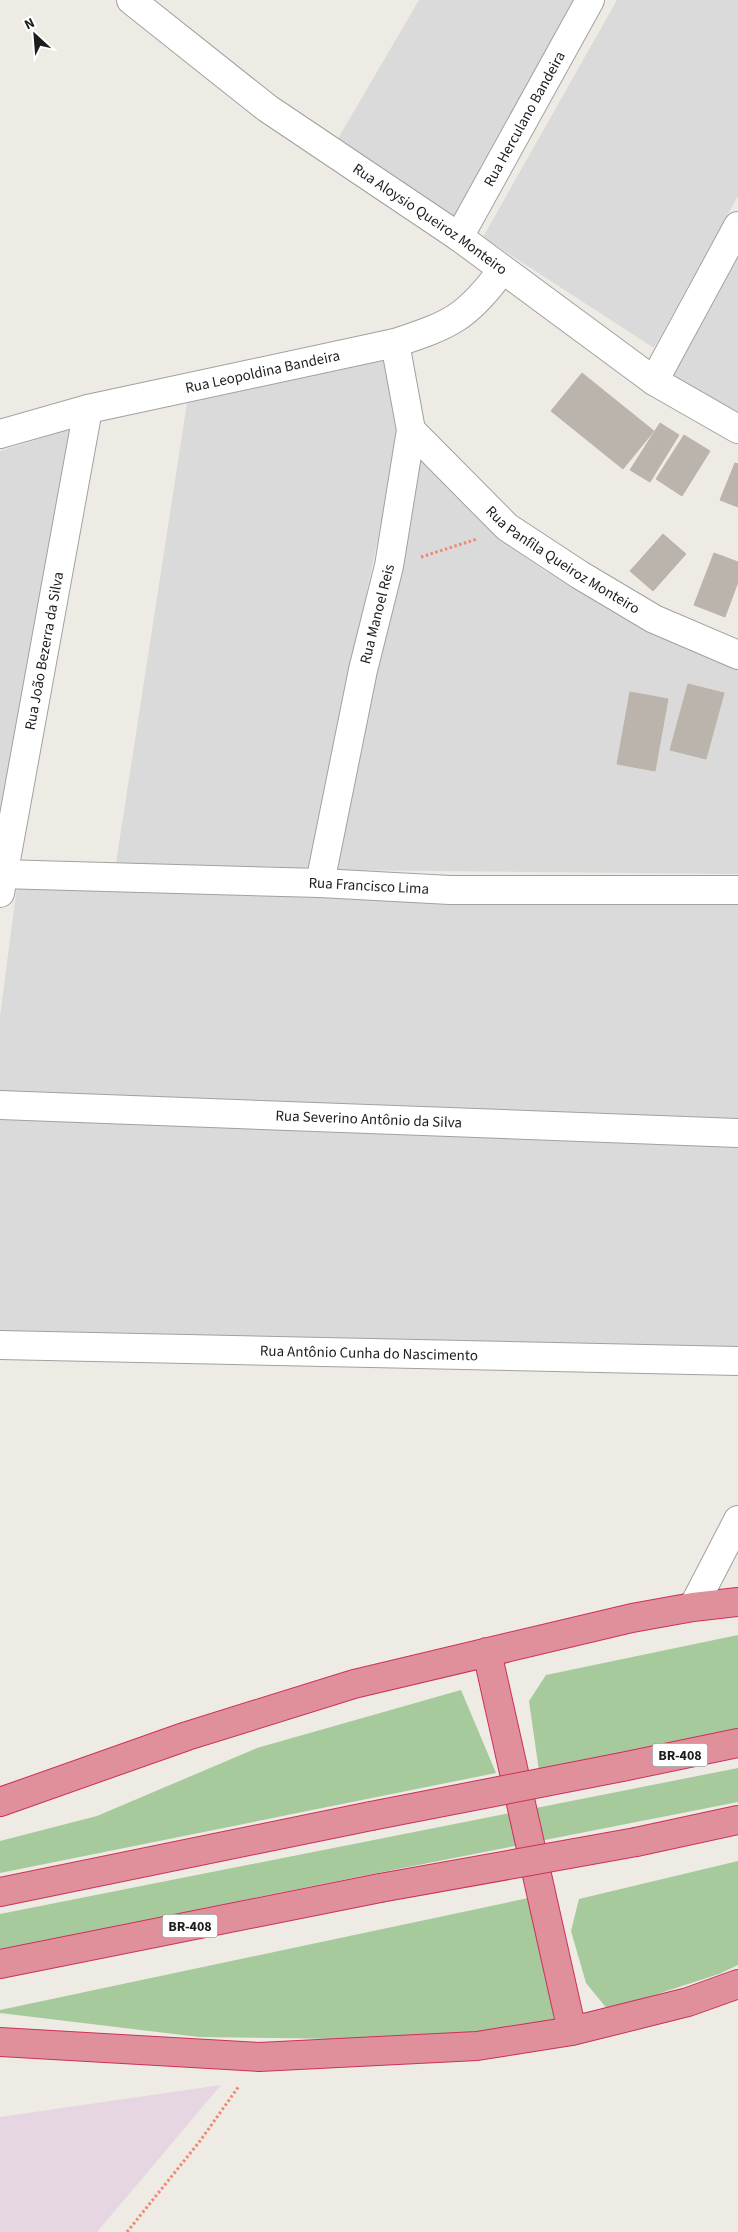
<svg xmlns="http://www.w3.org/2000/svg" width="738" height="2232" viewBox="0 0 738 2232" font-family="'Source Sans 3',sans-serif">
<rect width="100%" height="100%" fill="#eeebe4"/>
<path fill="#dbdada" d="M419,0h159l-127,230 -118,-83z
M617,0h121v196l-84,152 -171,-111z
M738,247v164l-70,-36z
M384,359l16,72 -90,438 -194,-6 71,-460z
M71,429l-71,385v-363z
M417,457l125,112 139,74 57,25v206l-403,-4z
M17,886l721,13v220l-738,-26v-77z
M0,1119l738,28v200l-738,-13z"/>
<path fill="#e6d6e2" d="M221,2085l-124,147h-97v-115z"/>
<path fill="#a6ca9b" d="M738,1635v94l-199,42 -10,-70 17,-26z
M461,1690l35,83 -496,100v-32l97,-25 160,-68z
M738,1768v34l-386,76 -352,72v-36z
M738,1861v104l-19,9 -111,36 -22,-27 -15,-52 8,-32z
M533,1897l22,128 -134,15 -222,-3 -199,-24v-3z"/>
<path fill="#bab4ad" stroke="#beb3a7" d="M582,373l72,58 -31,38 -72,-58z
M660,423l19,12 -29,47 -20,-12z
M684,435l26,16 -28,45 -26,-17z
M735,463l3,1v43l-18,-7z
M663,534l23,20 -33,37 -23,-20z
M714,553l24,9v20l-13,35 -31,-12z
M688,684l36,9 -18,66 -36,-9z
M630,692l38,7 -13,72 -38,-7z"/>
<g fill="none" stroke-linecap="round" stroke-linejoin="round">
<defs>
<g id="street">
<path id="s1" d="M131,0l136,108 192,129 195,144 84,48"/>
<path id="s2" d="M459,237l131,-237"/>
<path d="M654,381l84,-155"/>
<path id="s3" d="M411,430l96,97 73,48 74,44 84,36"/>
<path id="s4" d="M0,434l88,-25 307,-66c55,-18 72,-25 107,-73"/>
<path id="s5" d="M0,874l320,9 130,7h288"/>
<path id="s6" d="M320,883l43,-213 26,-104 22,-136 -16,-87"/>
<path id="s7" d="M0,893l88,-484"/>
<path id="s8" d="M0,1105l738,28"/>
<path id="s9" d="M0,1345l738,16"/>
<path d="M693,1607l45,-87"/>
</g>
<path id="highway" d="M487,1652l85,379
M622,1767l116,-24
M0,1802l187,-66 167,-52 278,-66 61,-11 45,-5
M636,1842l102,-22
M0,1892l371,-76
M0,1964l380,-76
M0,2042l259,15 218,-11 95,-15 116,-29 50,-18"/>
</defs>
<use href="#street" stroke="#a1a1a1" stroke-width="30"/>
<use href="#highway" stroke="#cc305b" stroke-width="30"/>
<path stroke="#f08873" stroke-width="3" stroke-dasharray="2.5 2.5" stroke-linecap="butt" d="M421,557l56,-18
M127,2232l73,-91 39,-55"/>
<use href="#street" stroke="#fff" stroke-width="28"/>
<use href="#highway" stroke="#e0909a" stroke-width="28"/>
<defs>
<path id="highway-bridge" d="M371,1816l251,-49
M380,1888l256,-46"/>
</defs>
<use href="#highway-bridge" stroke="#cc305b" stroke-width="30" stroke-linecap="butt"/>
<use href="#highway-bridge" stroke="#e0909a" stroke-width="28"/>
</g>
<g text-anchor="middle" stroke-width="4" stroke-linejoin="round" paint-order="stroke">
<g fill="#fff" stroke="#616161" stroke-width="1">
<rect x="652.5" y="1743.5" width="55" height="23" rx="4"/>
<rect x="162.5" y="1914.5" width="55" height="23" rx="4"/>
</g>
<g font-size="14" font-weight="bold" fill="#1d1d1d">
<text x="680" y="1760">BR-408</text>
<text x="190" y="1931">BR-408</text>
</g>
<g font-size="15" fill="#1d1d1d" stroke="#fff">
<text dy="5" stroke="none"><textPath href="#s2" startOffset="135">Rua Herculano Bandeira</textPath></text>
<text dy="5" stroke="none"><textPath href="#s1" startOffset="371">Rua Aloysio Queiroz Monteiro</textPath></text>
<text dy="5" stroke="none"><textPath href="#s4" startOffset="270">Rua Leopoldina Bandeira</textPath></text>
<text dy="5" stroke="none"><textPath href="#s3" startOffset="201">Rua Panfila Queiroz Monteiro</textPath></text>
<text dy="5" stroke="none"><textPath href="#s6" startOffset="275">Rua Manoel Reis</textPath></text>
<text dy="5" stroke="none"><textPath href="#s7" startOffset="246">Rua João Bezerra da Silva</textPath></text>
<text dy="5" stroke="none"><textPath href="#s5" startOffset="369">Rua Francisco Lima</textPath></text>
<text dy="5" stroke="none"><textPath href="#s8" startOffset="369">Rua Severino Antônio da Silva</textPath></text>
<text dy="5" stroke="none"><textPath href="#s9" startOffset="369">Rua Antônio Cunha do Nascimento</textPath></text>
</g>
</g>
<g transform="translate(35 35) rotate(334)" stroke="#ffffff" stroke-width="4" paint-order="stroke">
<path d="M0-4L9 19L0 12L-9 19Z" fill="#1d1d1d"/>
<text y="-8" font-size="14" font-weight="bold" text-anchor="middle" fill="#1d1d1d">N</text>
</g>
</svg>
